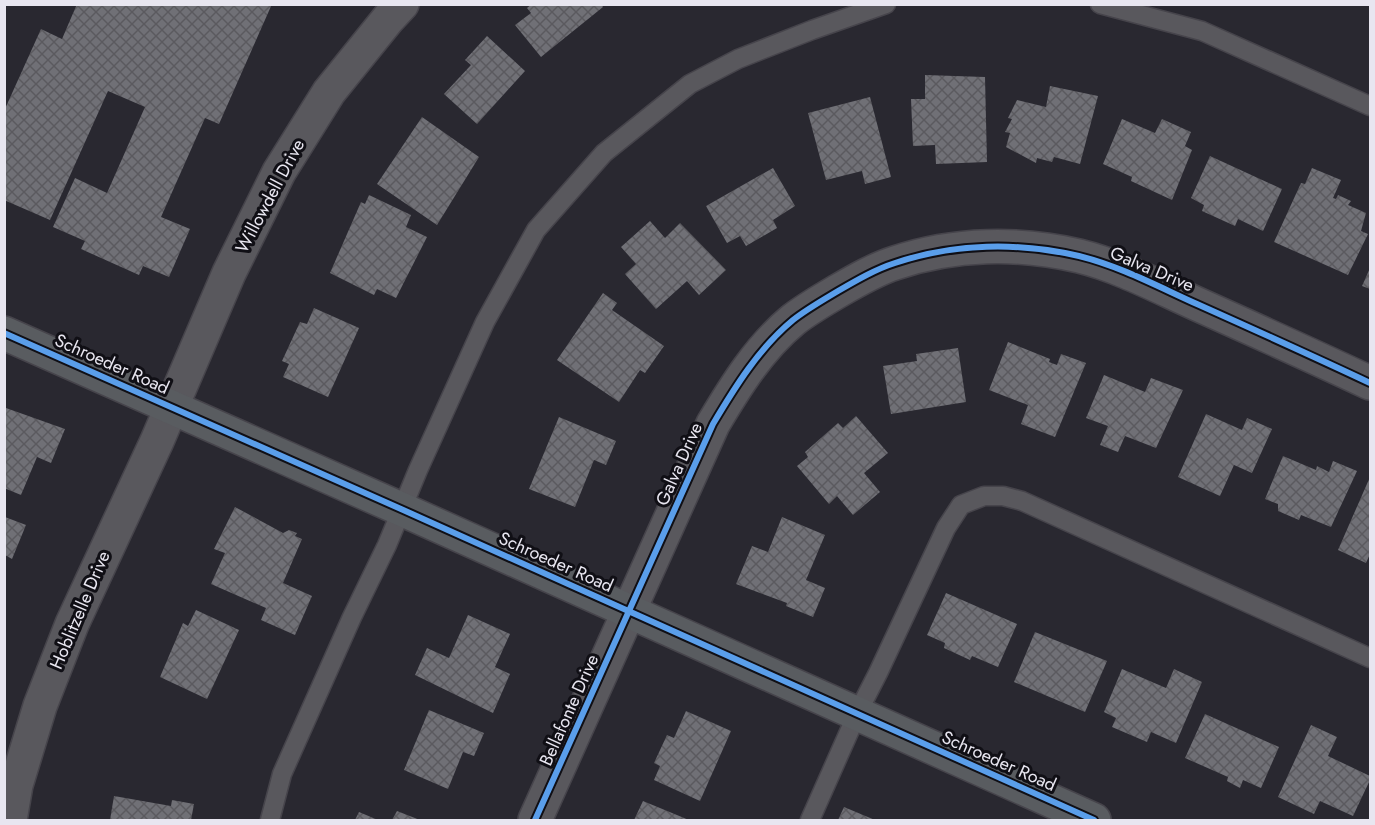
<svg xmlns="http://www.w3.org/2000/svg" width="1375" height="825" viewBox="0 0 1375 825" font-family="Jost,sans-serif">
<defs>
<pattern id="building-cross-hatch" width="8" height="8" patternUnits="userSpaceOnUse" patternTransform="scale(1.5)"><rect width="8" height="8" fill="#707076"/><path d="M0 0l8 8M0 8l8-8" fill="none" stroke="#5b5a5f"/></pattern>
</defs>
<rect width="100%" height="100%" fill="#292830"/>
<path fill="url(#building-cross-hatch)" d="M77,4h195l-53,120 -14,-6 -44,99 29,12 -21,48 -26,-11 -4,9 -58,-26 4,-8 -32,-14 22,-49 32,15 38,-86 -37,-16 -58,129 -46,-20v-89l37,-82 21,10z
M532,4h69l2,3 -62,50 -26,-32 16,-12 -4,-5z
M487,36l38,35 -48,53 -33,-30 27,-29 -6,-5z
M925,75l60,2 2,85 -51,2 -1,-19 -22,1 -2,-47h14z
M1050,86l48,10 -18,68 -26,-7 -2,5 -15,-4 -1,5 -30,-16 4,-14 -5,-1 7,-13 -4,-1 9,-18 29,7z
M870,97l21,80 -26,7 -3,-13 -36,9 -18,-67z
M422,117l57,40 -42,68 -60,-41z
M1122,119l33,14 7,-14 29,13 -6,14 7,4 -20,50 -41,-19 1,-4 -29,-13z
M1210,156l72,33 -19,42 -25,-12 -3,7 -33,-15 2,-6 -13,-7z
M773,168l22,38 -22,14 4,8 -31,18 -6,-10 -13,7 -21,-37z
M1312,168l29,12 -8,18 3,1 2,-4 13,6 -3,4 18,8 -5,18 7,3 -20,41 -74,-33 27,-59 4,1z
M369,195l42,20 -5,12 21,10 -31,61 -19,-9 -3,6 -44,-22 31,-71 4,2z
M650,221l15,17 15,-15 46,47 -27,25 -12,-14 -31,28 -31,-35 11,-10 -15,-17z
M1370,268v21l-8,-3z
M603,293l14,10 -5,7 52,36 -19,27 -5,-3 -21,32 -62,-42z
M314,308l45,20 -31,69 -45,-20 6,-13 -7,-3 18,-39 7,2z
M1008,342l42,17 -1,3 8,3 4,-11 25,9 -31,74 -34,-13 7,-19 -39,-15z
M958,348l8,54 -75,12 -8,-48 34,-5 -1,-7z
M1104,375l41,17 6,-14 32,12 -27,58 -31,-12 -7,16 -18,-7 8,-19 -22,-8z
M6,408l59,21 -14,34 -14,-6 -16,38 -17,-7v-76z
M1206,414l36,16 5,-12 25,11 -20,44 -18,-8 -14,31 -42,-19z
M856,416l32,37 -24,20 16,19 -27,23 -16,-19 -8,8 -32,-38 11,-9 -3,-5 33,-29 5,5z
M559,417l57,24 -10,24 -12,-5 -19,47 -46,-18z
M1283,456l33,14 1,-4 12,6 4,-11 24,10 -26,56 -30,-12 -2,5 -21,-9v-7l-13,-5z
M1370,477v77l-4,9 -28,-13z
M235,507l48,26 6,-3 8,3 -2,3 7,3 -19,44 29,13 -17,39 -34,-15 5,-12 -55,-24 14,-31 -11,-4z
M5,517l21,8 -14,34 -7,-4z
M782,517l43,18 -19,45 19,8 -12,29 -27,-11 1,-3 -51,-19 16,-38 16,6z
M946,593l71,31 -19,43 -26,-11 -2,4 -26,-12 1,-5 -18,-8z
M196,610l43,20 -32,69 -47,-22 23,-54 5,3z
M468,615l42,19 -15,33 15,7 -17,39 -78,-38 12,-27 22,10z
M1035,632l72,29 -22,51 -71,-30z
M1122,669l44,19 8,-19 28,13 -26,61 -25,-11 -4,10 -35,-15 4,-9 -12,-6z
M429,710l55,23 -10,23 -11,-4 -15,37 -44,-19z
M686,711l45,20 -31,70 -46,-21 6,-14 -6,-3 13,-28 7,3z
M1205,714l74,33 -18,41 -18,-8 -3,8 -13,-7 1,-4 -43,-19z
M1311,725l26,12 -9,19 42,20v4l-17,36 -33,-15 -6,13 -36,-17z
M114,796l57,10 1,-6 22,4 -3,16h-81z
M643,801l46,19h-55z
M844,807l31,13h-37z
M397,811l23,9h-28z
M359,812l19,8h-23z"/>
<g fill="none" stroke-linecap="round" stroke-linejoin="round">
<defs>
<path id="lane" d="M1100,4l102,27 168,75
M270,820l12,-46 70,-157 35,-72 31,-75 67,-148 51,-92 68,-77 86,-69 48,-25 74,-29 74,-26
M810,820l47,-106 21,-41 68,-145 15,-23 23,-9h19l19,5 348,157"/>
<path id="street" d="M10,820l6,-35 24,-79 32,-82 85,-183 72,-168 50,-101 50,-80 59,-73 14,-15
M535,820l178,-396c22,-37 46,-76 80,-104 14,-11 30,-20 45,-29 19,-11 38,-22 57,-28 59,-20 124,-21 184,-7 41,10 80,31 118,48 58,26 116,52 173,79"/>
<path id="secondary" d="M4,333l397,176 693,311"/>
</defs>
<use href="#lane" stroke="#46444b" stroke-width="21"/>
<use href="#street" stroke="#46444b" stroke-width="36"/>
<use href="#secondary" stroke="#46444b" stroke-width="36"/>
<use href="#lane" stroke="#59585d" stroke-width="18"/>
<use href="#street" stroke="#59585d" stroke-width="33"/>
<use href="#secondary" stroke="#595c60" stroke-width="33"/>
<defs>
<path id="cycleway" d="M4,333l397,176 693,311
M535,820l178,-396c22,-37 46,-76 80,-104 14,-11 30,-20 45,-29 19,-11 38,-22 57,-28 59,-20 124,-21 184,-7 41,10 80,31 118,48 58,26 116,52 173,79"/>
</defs>
<use href="#cycleway" stroke="#100f15" stroke-width="10"/>
<use href="#cycleway" stroke="#5a9eea" stroke-width="6"/>
</g>
<g text-anchor="middle" stroke-width="6" stroke-linejoin="round" paint-order="stroke">
<g font-size="18" fill="#e8e6f0" stroke="#100f15">
<text transform="translate(270 196) rotate(-62)" y="6">Willowdell Drive</text>
<text transform="translate(1152 269) rotate(23)" y="6">Galva Drive</text>
<text transform="translate(112 364) rotate(24)" y="6">Schroeder Road</text>
<text transform="translate(679 464) rotate(-66)" y="6">Galva Drive</text>
<text transform="translate(556 562) rotate(24)" y="6">Schroeder Road</text>
<text transform="translate(80 610) rotate(-67)" y="6">Hoblitzelle Drive</text>
<text transform="translate(569 710) rotate(-66)" y="6">Bellafonte Drive</text>
<text transform="translate(999 761) rotate(24)" y="6">Schroeder Road</text>
</g>
</g>
<rect width="1375" height="825" fill="none" stroke="#e8e6f0" stroke-width="12"/>
</svg>
